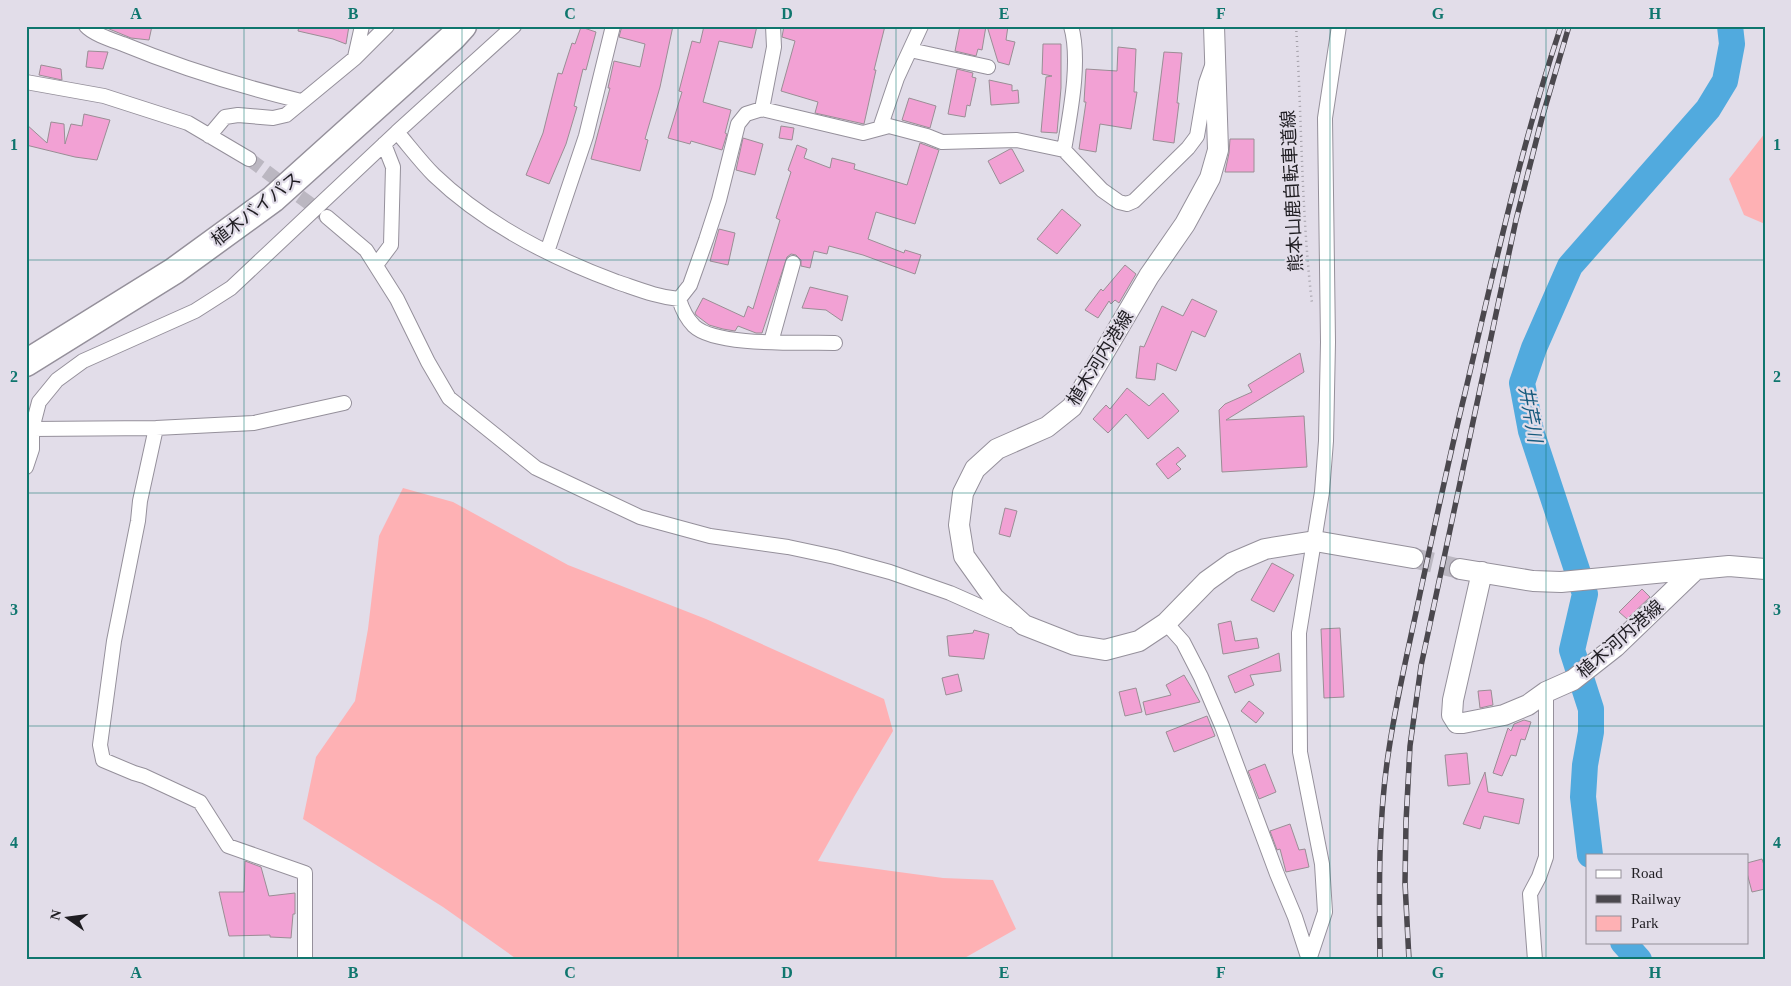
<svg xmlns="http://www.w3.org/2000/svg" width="1791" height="986" viewBox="0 0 1791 986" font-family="'Times New Roman','Noto Sans JP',serif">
<rect width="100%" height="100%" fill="#e2dde9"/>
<path fill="#feb1b4" d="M1765,133v91l-21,-9 -15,-36z
M403,488l50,14 115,63 138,54 178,80 9,32 -39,66 -36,64 125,17 50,2 23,49 -55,31h-443l-75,-53 -140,-88 13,-62 39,-56 13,-72 11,-93z"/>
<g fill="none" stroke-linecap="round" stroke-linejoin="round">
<path stroke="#51aade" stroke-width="26" d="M1590,855l-7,-58 2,-32 6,-33v-23l-19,-59 13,-56 -54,-163 -9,-48 12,-35 36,-82 138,-157 17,-28 7,-37 -2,-18
M1623,942l16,18"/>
</g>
<path fill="#f2a1d4" stroke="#9a8e95" d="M102,26h50l-3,14 -18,-2z
M299,26h50l-3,18 -13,-5 -35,-8z
M622,26h51l-13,61 -15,52 3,1 -8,31 -49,-12 19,-71h-2l6,-27 26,6 5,-23 -26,-7z
M704,26h53l-5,22 -33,-7 -16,61 28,8 -6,23 2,1 -5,16 -31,-9 -1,3 -22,-6 14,-46 -3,-1 13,-50 8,2z
M784,26h101l-11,44h2l-12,54 -49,-11 3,-11 -37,-11 14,-50 -13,-4z
M960,26h26l-4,24 -4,-1 -2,7 -21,-5z
M987,26h21l-2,14 9,2 -6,23 -11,-3z
M581,27l15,5 -10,38 -3,-1 -9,37 3,1 -11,37 -17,40 -23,-9 17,-42 15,-60 4,1 10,-31 3,1z
M1043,44h18v44l-4,45 -16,-1 5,-55 6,-1 -10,-2z
M1118,47l18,2 -2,43h3l-6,37 -31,-5 -4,28 -17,-3 7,-47h-2l2,-33 31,2z
M88,51l20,1 -5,17 -17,-2z
M1164,52l18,1 -5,50h2l-5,40 -21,-3z
M41,65l20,4 1,11 -23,-5z
M957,69l16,4 -1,4 4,1 -6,28 -3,-1 -2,12 -17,-3z
M989,80l23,5v6l6,-1 1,13 -28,2z
M909,98l27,8 -6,22 -28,-8z
M84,114l26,6 -13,40 -22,-3 -49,-12v-21l21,19 4,-21 13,2 1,20 6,-20 11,2z
M781,126l13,2 -2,12 -13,-2z
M743,138l20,6 -8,31 -19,-5z
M1230,139h24v33h-29l4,-19z
M920,143l19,7 -24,74 -39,-12 -8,27 36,14 1,-3 16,5 -6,19 -52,-19 -34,-9 -2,8 -13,-3 -4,17 -9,-2v-6l-5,-5 -5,-1 -4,3 -25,76h-6l-18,-7 -3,5 -12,-2 -14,-4 -13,-10 -1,-2 8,-15 41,19 4,-11 5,3 27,-89 -4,-2 15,-46 -3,-2 9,-25 10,4 -3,9 26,10 2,-10 23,6 -1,5 53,16z
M1010,149h2l12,22 -24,13 -12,-23z
M1062,209l19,16 -24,29 -20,-15z
M719,229l16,4 -7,32 -18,-4z
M1125,265l11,9 -17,29 -4,-3 -4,4 -2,-3 -11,17 -13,-8 16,-21 2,2z
M810,287l38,9 -6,25 -16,-11 -24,-2z
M1192,299l25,12 -12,26 -13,-6 -16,40 -19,-8 -2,17 -19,-2 4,-32 4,1 18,-41 21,10z
M1300,353l4,19 -78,48 78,-4 3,51 -85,5 -3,-62 6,-6 27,-12 -4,-7z
M1127,388l22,18 14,-13 16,18 -31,28 -22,-25 -18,19 -15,-14 13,-14 4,4z
M1178,447l8,9 -10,8 5,5 -13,10 -12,-15z
M1005,508l12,3 -7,26 -11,-3z
M1272,563l22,12 -20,37 -23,-12z
M1642,589l8,8 -23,22 -8,-7z
M1231,621l4,20 22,-3 2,10 -36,6 -5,-30z
M1340,628l4,69 -20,1 -3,-69z
M974,630l15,4 -5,25 -35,-3 -2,-20 26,-3z
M1279,653l2,18 -31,4 4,10 -19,8 -7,-17z
M958,674l4,17 -16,4 -4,-17z
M1184,675l16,27 -54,13 -3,-13 28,-7 -5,-10z
M1136,688l6,24 -17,4 -6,-24z
M1491,690l2,15 -13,3 -2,-17z
M1249,701l15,12 -8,10 -15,-12z
M1207,716l8,20 -41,16 -8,-20z
M1524,720l7,2 -6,18 -4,-1 -5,17 -5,-1 -9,21 -9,-3 15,-45 3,3 3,-7z
M1467,753l3,31 -22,2 -3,-31z
M1265,764l11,28 -17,7 -11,-28z
M1485,772l3,20 36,7 -5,25 -35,-8 -4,13 -17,-5z
M1290,824l9,26 6,-1 4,18 -23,5 -6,-23 -3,1 -7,-19z
M1762,859l3,9v21l-13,3 -5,-19v-10z
M245,861l16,6 8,29 26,-3v21h-2l-2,24 -21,-1v-2l-41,1 -10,-44h25z"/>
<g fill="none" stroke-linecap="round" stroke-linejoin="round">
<path stroke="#bbb7c1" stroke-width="14" stroke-dasharray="14 7" stroke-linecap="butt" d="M249,159l76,56"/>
<path stroke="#bbb7c1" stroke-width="20" stroke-dasharray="20 10" stroke-linecap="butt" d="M1413,558l47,11"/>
<defs>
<path id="street" d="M86,26c7,8 26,14 37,18 58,24 117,42 178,57
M910,50l78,17
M355,57l7,-31
M26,82l78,14 84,27 61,36
M762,109l12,-62 -1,-21
M880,128l17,-50 24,-52
M397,132l117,-106
M209,136l16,-19 13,-2 35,3 13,-3 69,-57 32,-32
M1064,150c6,-36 17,-89 7,-124
M327,217l39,33 31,49 31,63 21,36 87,70 104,49 70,19 78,11 47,10 55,15 60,21 61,27
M547,252l39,-116 27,-110
M376,265l15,-20 2,-78 -9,-23
M679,299c3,10 7,19 15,27 22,21 109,16 141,17
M771,342l22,-79
M156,428l-16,73 -2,20 -24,120 -14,104 3,15 31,13 10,3 56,26 28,44 77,27v87
M32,429l124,-1 98,-5 90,-20
M26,467l6,-18v-20l7,-27 18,-22 26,-19 112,-50 36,-23 166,-156c12,14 24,30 37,43 51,49 118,83 183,107 21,7 40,15 62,17l11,-14 16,-45 13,-40 19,-76 8,-10 16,-5 101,24 26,-7 38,10 15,6 75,-2 47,10 38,40 17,12 8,2 7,-3 54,-53 9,-12 9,-53 6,-17
M1166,623l17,19 18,35 21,49 55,148 18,43 14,43
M1309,960l16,-48 -3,-48 -22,-112 -1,-119 23,-141 4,-51 2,-99 -3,-224 14,-92
M1535,960l-5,-66 9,-17 7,-20v-165"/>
<path id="secondary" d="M1214,26l4,124 -8,28 -25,46 -36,52 -77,131 -25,20 -50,22 -22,20 -12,24 -4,32 5,31 30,42 30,27 51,20 30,5 34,-9 27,-18 41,-42 25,-18 33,-14 50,-8 98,17
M1460,569l73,12 28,1 168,-16 36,3
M1482,572l-29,128 -1,15 5,8h6l41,-8 24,-10 18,-13 27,-12 42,-33 81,-78"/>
<path id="highway" d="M26,363l148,-92 99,-72 180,-162 10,-11"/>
</defs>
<use href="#street" stroke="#95909b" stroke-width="16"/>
<use href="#secondary" stroke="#95909b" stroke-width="22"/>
<use href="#highway" stroke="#95909b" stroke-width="29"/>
<path stroke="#a4a0a9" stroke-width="2.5" stroke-dasharray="1 4" stroke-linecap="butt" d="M1296,26c6,92 5,185 16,277"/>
<use href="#street" stroke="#fff" stroke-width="14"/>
<use href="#secondary" stroke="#fff" stroke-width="20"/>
<use href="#highway" stroke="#fff" stroke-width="26"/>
<defs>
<path id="rail" d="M1380,960c-1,-70 -2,-142 9,-211 8,-54 21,-107 32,-160 14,-65 28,-131 44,-196 29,-123 56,-247 96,-367
M1409,960l-4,-77 1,-61 4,-76 11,-80 95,-446 26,-102 27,-92"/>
</defs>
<use href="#rail" stroke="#4b484e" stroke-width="5.5"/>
<use href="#rail" stroke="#e2dde9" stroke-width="4" stroke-dasharray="11" stroke-linecap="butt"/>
</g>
<path fill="none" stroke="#0f766e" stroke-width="1" stroke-opacity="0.55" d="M244,26v934M462,26v934M678,26v934M896,26v934M1112,26v934M1330,26v934M1546,26v934M26,260h1739M26,493h1739M26,726h1739"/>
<g text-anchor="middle" stroke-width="4.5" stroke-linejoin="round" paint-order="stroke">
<g font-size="18" fill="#1f1d22" stroke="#e2dde9">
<text transform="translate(1292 191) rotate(-93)" y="6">熊本山鹿自転車道線</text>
<text transform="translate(256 209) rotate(-38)" y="6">植木バイパス</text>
<text transform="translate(1100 358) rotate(-58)" y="6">植木河内港線</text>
<text transform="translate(1620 639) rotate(-41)" y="6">植木河内港線</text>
</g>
<g font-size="19" font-style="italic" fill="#185b7e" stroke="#e2dde9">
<text transform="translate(1531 414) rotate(80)" y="7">井芹川</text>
</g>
</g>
<rect width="1791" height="986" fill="none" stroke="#e2dde9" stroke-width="55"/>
<rect x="1586" y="854" width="162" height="90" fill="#e2dde9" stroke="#949099"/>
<rect x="1596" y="870" width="25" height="8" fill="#ffffff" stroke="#949099"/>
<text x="1631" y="878" font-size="15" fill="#1f1d22">Road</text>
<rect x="1596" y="895" width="25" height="8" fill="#4b484e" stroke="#949099"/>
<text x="1631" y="904" font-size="15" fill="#1f1d22">Railway</text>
<rect x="1596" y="916" width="25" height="15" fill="#feb1b4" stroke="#949099"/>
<text x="1631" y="928" font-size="15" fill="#1f1d22">Park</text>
<g transform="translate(68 918) rotate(284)" stroke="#e2dde9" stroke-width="4" paint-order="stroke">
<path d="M0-4L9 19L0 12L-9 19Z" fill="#1f1d22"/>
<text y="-8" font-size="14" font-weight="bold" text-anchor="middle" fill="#1f1d22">N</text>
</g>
<rect x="28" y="28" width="1736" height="930" fill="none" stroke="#0f766e" stroke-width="2"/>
<g font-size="16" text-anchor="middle" font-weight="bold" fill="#0f766e">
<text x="136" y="19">A</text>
<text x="353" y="19">B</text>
<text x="570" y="19">C</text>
<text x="787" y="19">D</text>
<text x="1004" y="19">E</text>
<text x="1221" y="19">F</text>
<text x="1438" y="19">G</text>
<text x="1655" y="19">H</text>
<text x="14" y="150">1</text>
<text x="1777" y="150">1</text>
<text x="14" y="382">2</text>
<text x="1777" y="382">2</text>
<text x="14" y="615">3</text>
<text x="1777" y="615">3</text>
<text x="14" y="848">4</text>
<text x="1777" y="848">4</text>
<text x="136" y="978">A</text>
<text x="353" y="978">B</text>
<text x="570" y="978">C</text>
<text x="787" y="978">D</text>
<text x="1004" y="978">E</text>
<text x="1221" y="978">F</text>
<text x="1438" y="978">G</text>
<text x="1655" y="978">H</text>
</g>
</svg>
